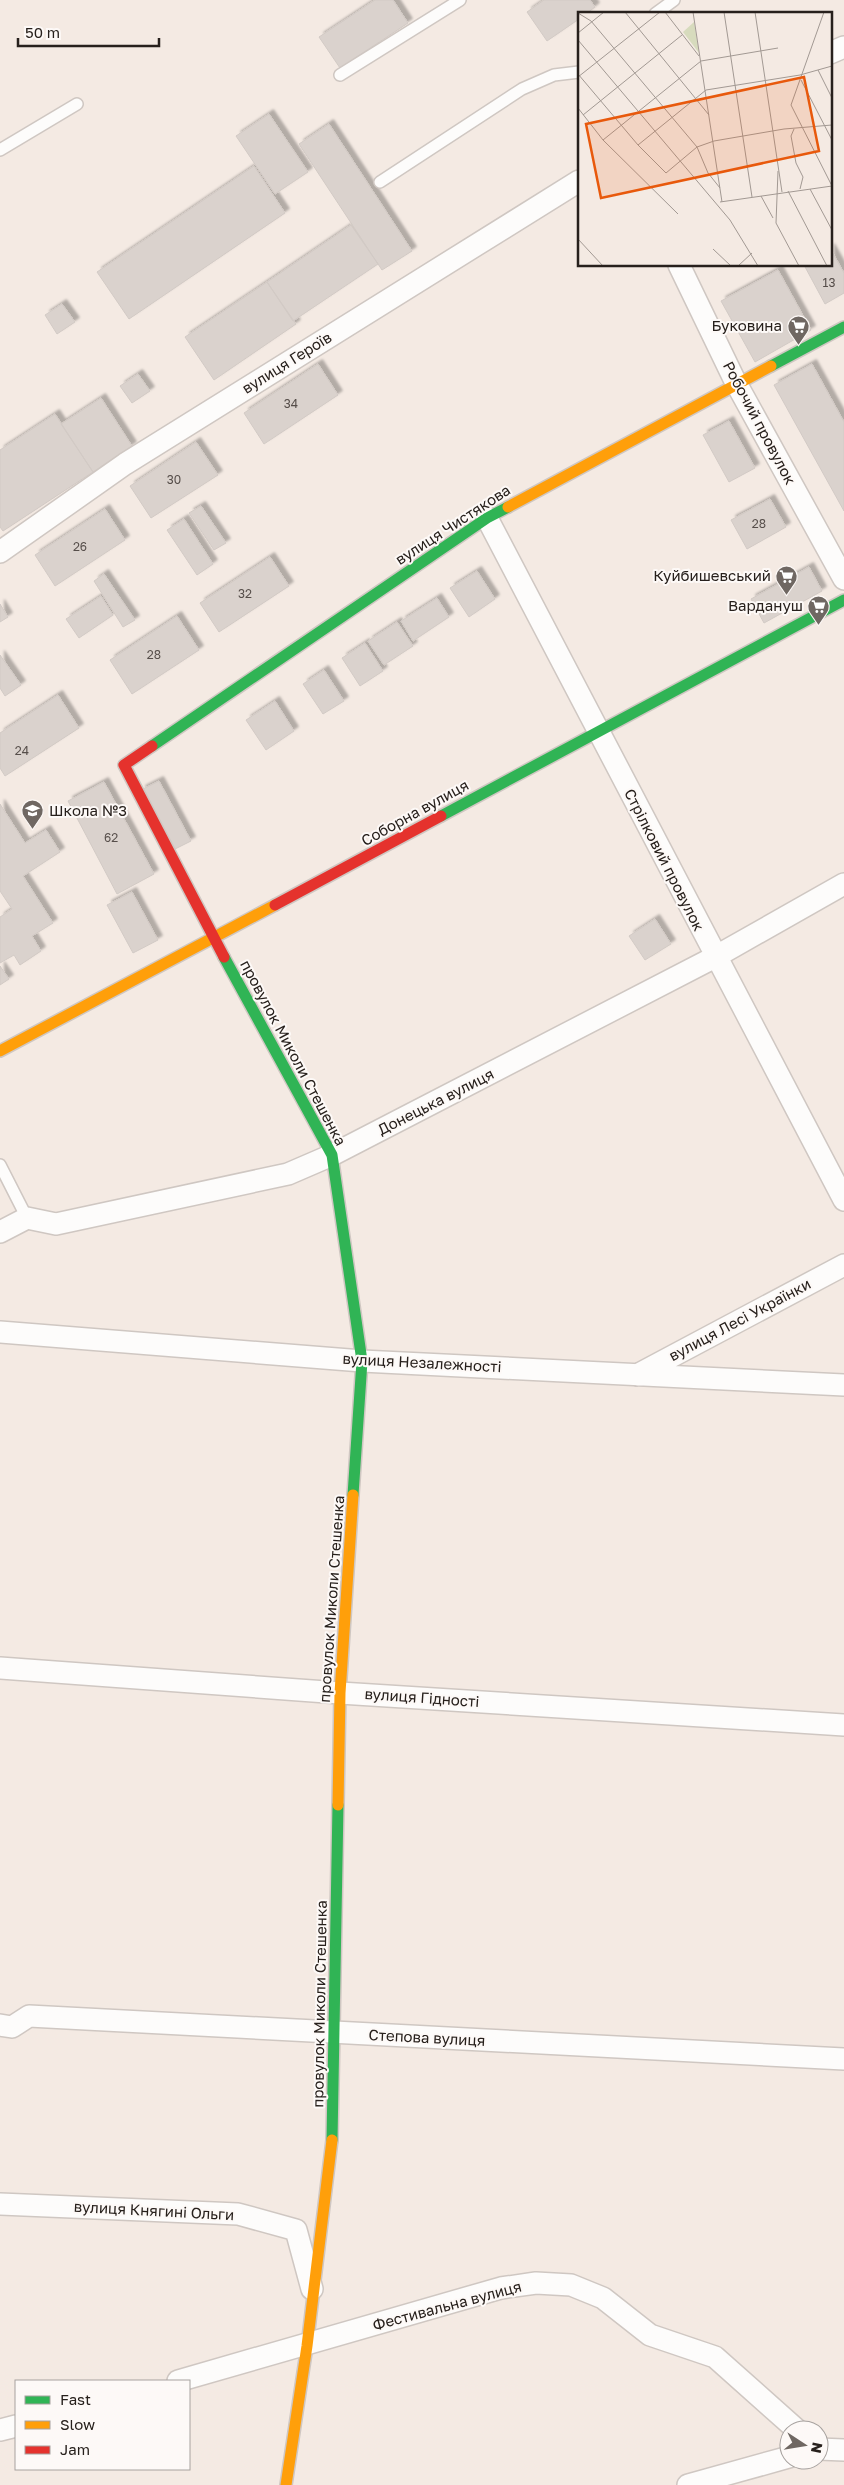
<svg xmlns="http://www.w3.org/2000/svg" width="844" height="2485" viewBox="0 0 844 2485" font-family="'Golos Text',sans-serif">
<defs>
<filter id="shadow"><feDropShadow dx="4.5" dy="-4.5" stdDeviation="1" flood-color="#0004"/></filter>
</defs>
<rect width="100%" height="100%" fill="#f4eae3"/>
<path fill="#dad2cd" stroke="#d2cac5" filter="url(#shadow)" d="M375,0h18l15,23 -68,45 -21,-31z
M544,0h46l5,7 -9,7h-7v5l-32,22 -20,-29z
M269,114l39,58 -33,22 -39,-58z
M329,124l83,127 -30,19 -83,-126z
M254,166l31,47 -156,106 -32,-47z
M351,225l27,39 -85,57 -26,-39z
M830,248l14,25v20l-19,11 -21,-39h26z
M778,270l33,60 -56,32 -34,-61z
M267,282l29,42 -82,56 -29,-43z
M62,304l13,18 -18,12 -12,-19z
M318,364l20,31 -74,49 -20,-31z
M812,364l32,58v89l-70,-126z
M138,374l12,17 -18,12 -12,-17z
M101,398l31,48 -39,26 -32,-48z
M55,414l38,58 -90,59 -3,-4v-77z
M729,421l26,47 -26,14 -26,-47z
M196,442l22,33 -67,43 -21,-32z
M770,499l16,28 -39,22 -16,-29z
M201,506l25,37 -12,7 -25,-37z
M105,509l20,31 -70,46 -20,-31z
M184,519l29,45 -16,11 -30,-45z
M270,557l19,29 -70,46 -19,-29z
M809,567l13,24 -58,32 -13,-24z
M477,571l18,28 -26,18 -19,-29z
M104,574l31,46 -12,7 -29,-46z
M101,596l12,19 -34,23 -13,-19z
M437,598l12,19 -36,24 -12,-20z
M0,604l8,13 -8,5z
M177,616l22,34 -67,44 -22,-34z
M397,622l16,24 -29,19 -16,-24z
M365,643l18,28 -23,15 -18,-28z
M0,655l21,30 -16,11 -5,-8z
M324,670l20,31 -21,13 -20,-30z
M58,695l21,33 -74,48 -5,-8v-35z
M275,701l19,30 -28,19 -20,-30z
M159,781l32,60 -18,9 -32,-60z
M104,782l50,92 -37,20 -49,-93z
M0,804l25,39 21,-13 14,22 -37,24 30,47 -21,13 9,15 -21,14 -6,-10 -14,8v-46l12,-8 -12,-18z
M132,892l26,48 -25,13 -26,-48z
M655,919l16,25 -26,16 -16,-24z
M0,966l9,13 -9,6z"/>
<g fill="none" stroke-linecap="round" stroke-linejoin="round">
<defs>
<path id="lane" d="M655,14l19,-14
M340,75l120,-75
M0,150l77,-46
M380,182l142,-93 32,-14 25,-3
M0,1165l27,53"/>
<path id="street" d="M830,53l14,-6
M679,265l57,118 108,196
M487,518l357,682
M0,552l125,-88 454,-283
M0,1232l27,-14 29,6 232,-50 44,-19 383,-198 129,-73
M0,1332l362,29 482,24
M637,1375l207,-110
M0,1668l340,25 504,32
M0,2025l12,2 17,-11 815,43
M0,2204l238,10 58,16 16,59
M178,2381l323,-93 35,-5 35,2 32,13 47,37 65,22 82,73
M0,2430l16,-4
M819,2449l25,1
M688,2485l101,-28"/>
<path id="fast" d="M771,366l73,-39
M152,746l335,-228 21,-11
M441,816l403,-216
M224,957l108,198 30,206 -9,134
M332,2140l6,-335"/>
<path id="slow" d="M508,507l263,-141
M0,1051l275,-146
M338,1805l2,-112 13,-198
M286,2485l21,-139 25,-206"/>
<path id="jam" d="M152,746l-28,19 100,192
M275,905l166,-89"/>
</defs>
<use href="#lane" stroke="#cfc7c2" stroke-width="14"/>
<use href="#street" stroke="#cfc7c2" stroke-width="24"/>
<use href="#fast" stroke="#cfc7c2" stroke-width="14"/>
<use href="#slow" stroke="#cfc7c2" stroke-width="14"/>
<use href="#jam" stroke="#cfc7c2" stroke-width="14"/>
<use href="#lane" stroke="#fdfcfb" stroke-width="11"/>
<use href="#street" stroke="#fdfcfb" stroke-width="21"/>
<use href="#fast" stroke="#30b455" stroke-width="11"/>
<use href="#slow" stroke="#ff9f0a" stroke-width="11"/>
<use href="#jam" stroke="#e5322d" stroke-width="11"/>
</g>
<defs>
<symbol id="supermarket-pin" viewBox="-11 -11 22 30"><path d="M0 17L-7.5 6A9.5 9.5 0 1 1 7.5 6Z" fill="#6f6762" stroke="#fdf9f7"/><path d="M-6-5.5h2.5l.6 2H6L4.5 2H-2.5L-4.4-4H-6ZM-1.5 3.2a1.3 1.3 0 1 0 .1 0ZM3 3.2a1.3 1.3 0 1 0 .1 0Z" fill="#fff"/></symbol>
<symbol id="school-pin" viewBox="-11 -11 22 30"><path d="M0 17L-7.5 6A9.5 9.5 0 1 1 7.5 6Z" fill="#6f6762" stroke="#fdf9f7"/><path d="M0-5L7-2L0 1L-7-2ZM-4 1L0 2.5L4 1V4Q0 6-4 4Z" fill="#fff"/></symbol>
</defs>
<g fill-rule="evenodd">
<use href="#supermarket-pin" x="786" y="314" width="25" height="34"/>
<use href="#supermarket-pin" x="774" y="564" width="25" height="34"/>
<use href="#supermarket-pin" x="806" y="594" width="25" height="34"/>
<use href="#school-pin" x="20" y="798" width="25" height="34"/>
</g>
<g text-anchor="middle" stroke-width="4" stroke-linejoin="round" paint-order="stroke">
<g font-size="12" fill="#564e4a">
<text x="829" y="287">13</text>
<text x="291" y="408">34</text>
<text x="174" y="484">30</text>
<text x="759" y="528">28</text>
<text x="80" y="551">26</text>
<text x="245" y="598">32</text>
<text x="154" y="659">28</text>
<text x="22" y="755">24</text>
<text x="111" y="842">62</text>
</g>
<g font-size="15" fill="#27201c" stroke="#fdf9f7" text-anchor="end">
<text x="782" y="331">Буковина</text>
<text x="771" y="581">Куйбишевський</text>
<text x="803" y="611">Вардануш</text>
<text x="49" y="816" text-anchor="start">Школа №3</text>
</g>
<g font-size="15" fill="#27201c" stroke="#fdf9f7">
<text transform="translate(287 363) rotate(-32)" y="5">вулиця Героїв</text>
<text transform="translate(759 423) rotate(62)" y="5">Робочий провулок</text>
<text transform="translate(453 525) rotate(-33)" y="5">вулиця Чистякова</text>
<text transform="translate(415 813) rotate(-29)" y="5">Соборна вулиця</text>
<text transform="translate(664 860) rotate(63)" y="5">Стрілковий провулок</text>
<text transform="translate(293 1053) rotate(62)" y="5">провулок Миколи Стешенка</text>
<text transform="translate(436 1102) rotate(-27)" y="5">Донецька вулиця</text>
<text transform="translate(740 1320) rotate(-28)" y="5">вулиця Лесі Українки</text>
<text transform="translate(422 1363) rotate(3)" y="5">вулиця Незалежності</text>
<text transform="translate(332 1599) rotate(-86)" y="5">провулок Миколи Стешенка</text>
<text transform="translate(422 1698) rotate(4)" y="5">вулиця Гідності</text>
<text transform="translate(320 2004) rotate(-89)" y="5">провулок Миколи Стешенка</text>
<text transform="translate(427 2038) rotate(3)" y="5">Степова вулиця</text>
<text transform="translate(154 2211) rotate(3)" y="5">вулиця Княгині Ольги</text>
<text transform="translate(447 2306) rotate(-15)" y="5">Фестивальна вулиця</text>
</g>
</g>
<g transform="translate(578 12)">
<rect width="254" height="254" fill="#f4eae3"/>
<path d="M116,10l5,31 -16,-21z" fill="#d7dbbd"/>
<path fill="none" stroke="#a29993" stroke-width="1" d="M47,0l84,103M87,0l34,44M115,0l29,190M146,0l28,185M177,0l27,180M246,0l-33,93 41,81M0,1l13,8 106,126 11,26 12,15M0,21l26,-21M0,28l152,180 28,46M240,58l14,28M0,62l60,71 28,28 31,-26 17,-6 70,-12 48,-4M0,65l82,-65M223,68l31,60M0,96l25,32 75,74M5,103l99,-80M216,117l-3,7 5,27 7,14 -3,12M25,128l98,-79 77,-13M60,133l68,-55 94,-15 32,-9M200,159l-2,52 23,43M232,177l22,41M210,179l39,75M183,184l12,22M142,190l112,-16M0,227l25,27M135,237l18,17M160,254l14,-13"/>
<path fill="#e8590c" fill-opacity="0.15" stroke="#e8590c" stroke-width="2.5" d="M226,65l15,74 -218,47 -15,-74z"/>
<rect width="254" height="254" fill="none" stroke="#27201c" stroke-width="2.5"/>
</g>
<rect x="15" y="2380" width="175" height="90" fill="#fdf9f7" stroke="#a7a29f"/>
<rect x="25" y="2396" width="25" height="8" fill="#30b455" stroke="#a7a29f"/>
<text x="60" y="2405" font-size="15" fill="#27201c">Fast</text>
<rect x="25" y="2421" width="25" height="8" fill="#ff9f0a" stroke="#a7a29f"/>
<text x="60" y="2430" font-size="15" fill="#27201c">Slow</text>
<rect x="25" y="2446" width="25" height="8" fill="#e5322d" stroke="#a7a29f"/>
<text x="60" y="2455" font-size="15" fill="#27201c">Jam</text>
<g transform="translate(804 2445) rotate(102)"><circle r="24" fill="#fdf9f7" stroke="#a7a29f"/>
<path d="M0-4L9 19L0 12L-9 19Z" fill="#6f6762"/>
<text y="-8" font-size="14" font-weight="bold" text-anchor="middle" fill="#27201c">N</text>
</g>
<path d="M18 38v8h141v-8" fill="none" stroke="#27201c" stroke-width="2.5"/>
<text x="25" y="38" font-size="15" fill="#27201c" stroke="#fdf9f7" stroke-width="4" paint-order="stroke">50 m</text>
</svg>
